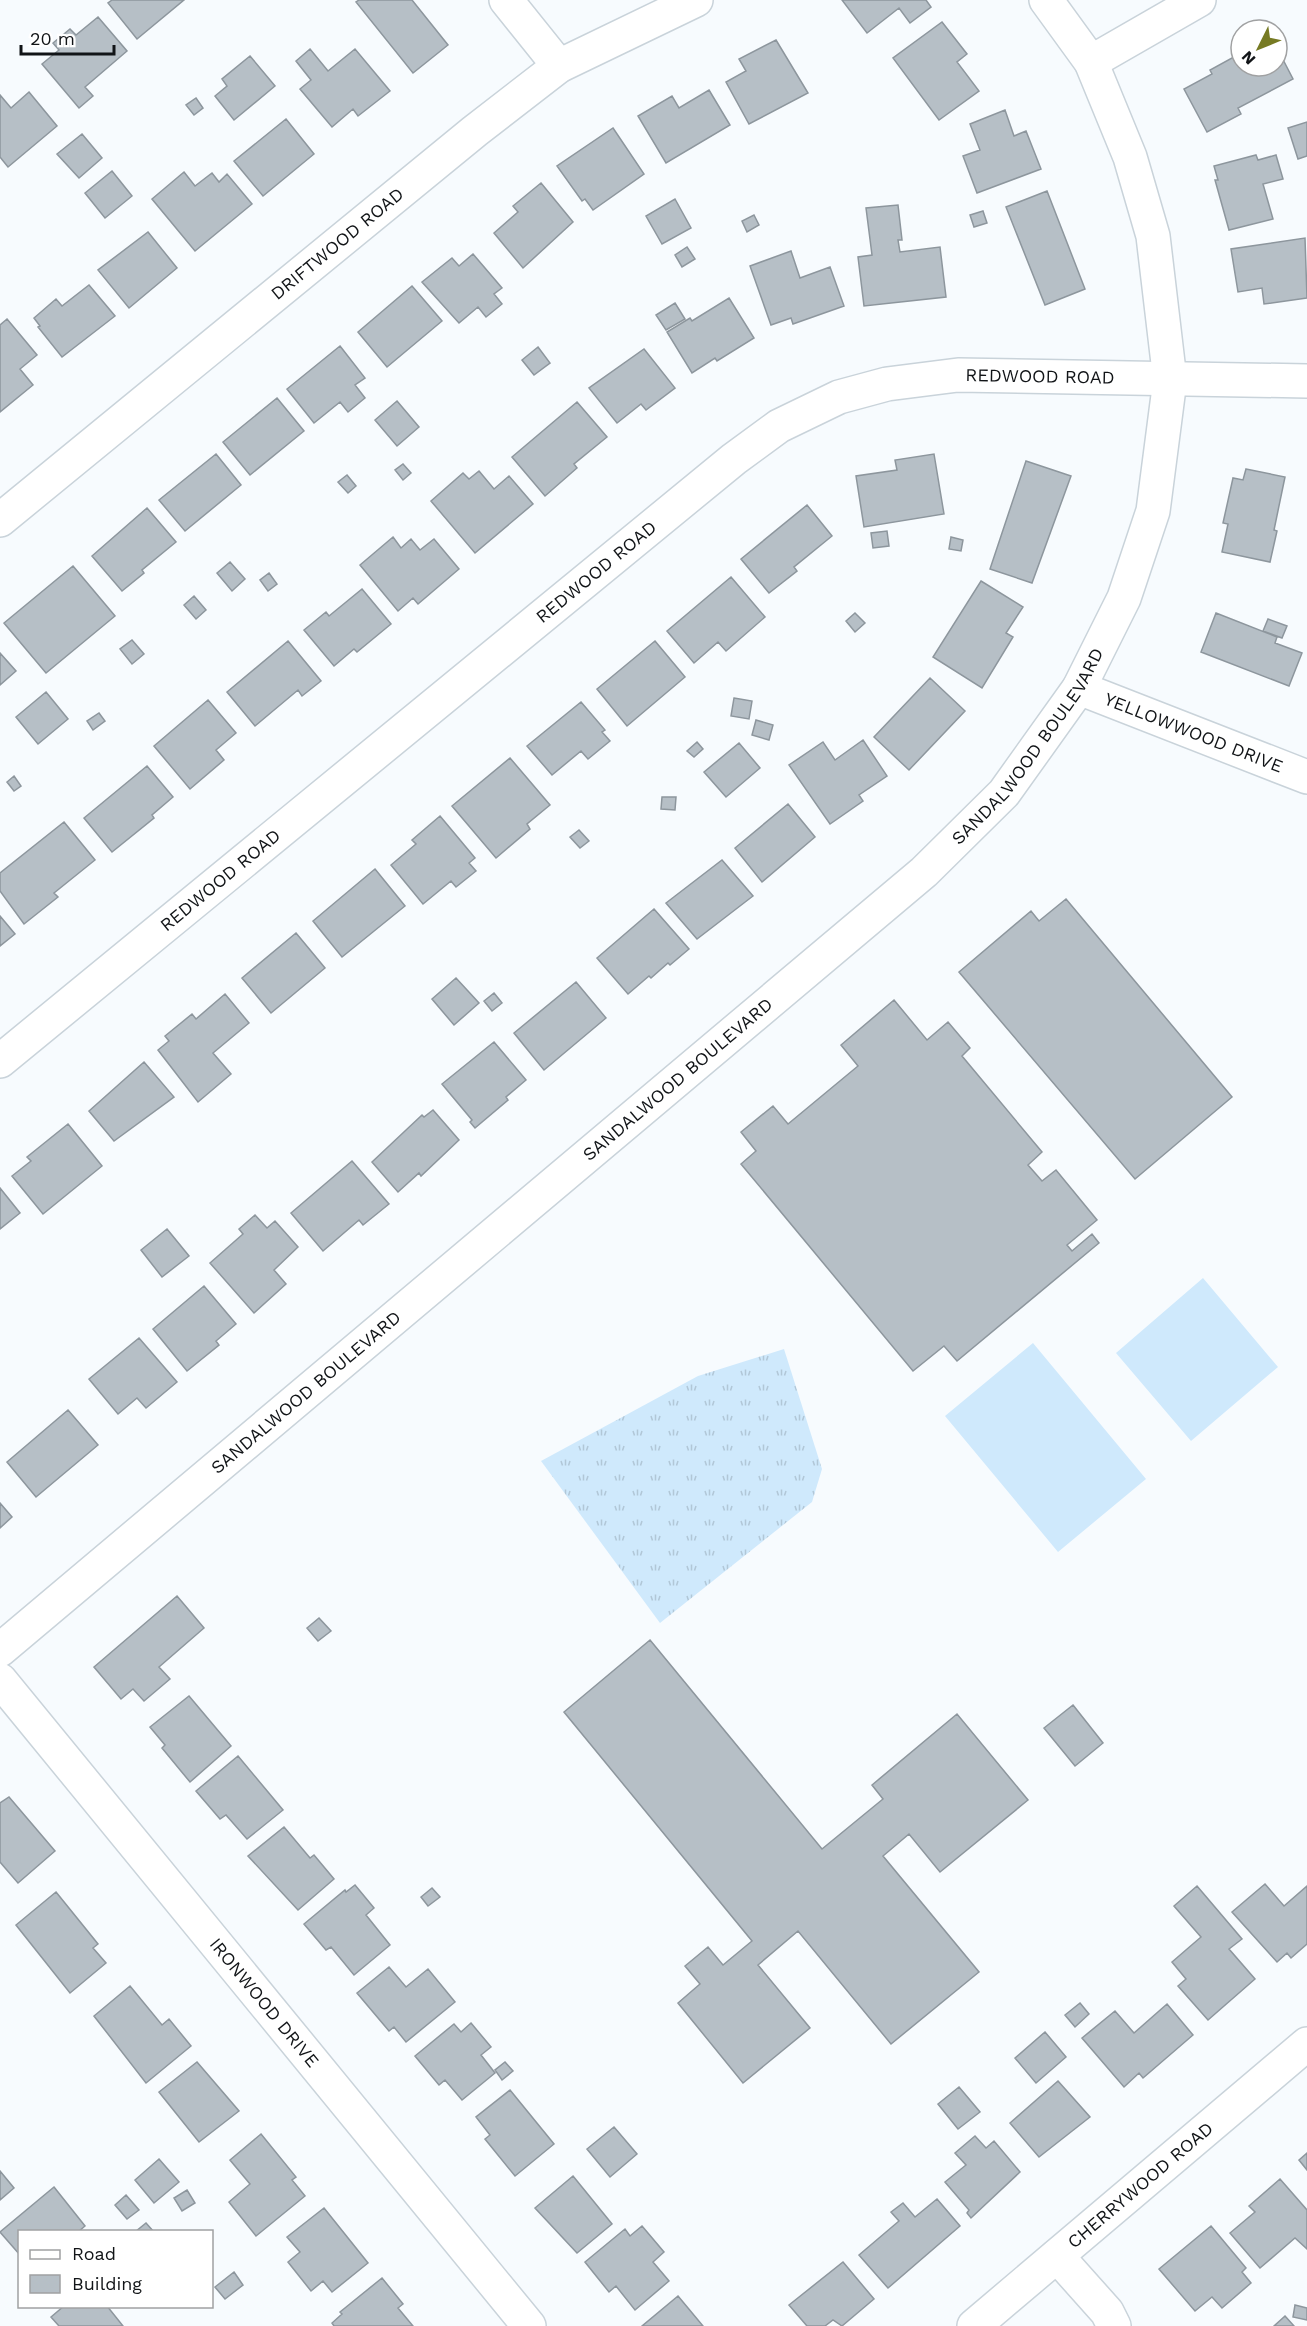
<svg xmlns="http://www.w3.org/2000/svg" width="1307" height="2326" viewBox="0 0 1307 2326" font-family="'Work Sans',sans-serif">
<defs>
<pattern id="grass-tufts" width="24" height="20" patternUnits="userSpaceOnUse" patternTransform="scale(1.5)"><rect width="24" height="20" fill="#cfe9fc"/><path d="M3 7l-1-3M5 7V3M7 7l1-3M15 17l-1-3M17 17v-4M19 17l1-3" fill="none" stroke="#b1c7d7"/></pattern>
</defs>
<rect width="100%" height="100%" fill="#f7fbfe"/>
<path fill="url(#grass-tufts)" d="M784,1349l38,120 -10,33 -152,121 -119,-162 157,-85z"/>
<path fill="#cfe9fc" d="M1203,1278l75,89 -87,74 -75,-88z
M1033,1343l113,136 -88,73 -113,-136z"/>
<path fill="#b6bfc6" stroke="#8d969d" stroke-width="1.5" d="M112,0h72l-47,39 -29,-36z
M359,0h53l36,45 -35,28 -57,-71z
M842,0h84l5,7 -21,16 -11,-15 -32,25z
M98,17l29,34 -42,36 8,9 -14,12 -37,-44 17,-14 -6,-7 17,-14 6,6z
M942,22l25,32 -10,8 22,29 -40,29 -46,-62z
M776,40l32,53 -59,31 -23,-42 20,-11 -7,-12z
M1277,48l16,31 -55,29 3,6 -34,18 -23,-43 28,-15 -2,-4 31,-17v13h36z
M310,49l18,22 27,-22 35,42 -32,25 -5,-7 -21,18 -32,-38 11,-9 -15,-19z
M250,56l25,30 -41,34 -19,-24 12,-10 -5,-7z
M709,90l21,35 -64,38 -28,-47 34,-20 7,12z
M29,92l28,34 -49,41 -8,-10v-62l11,13z
M196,98l7,10 -9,7 -8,-10z
M1005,110l9,26 12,-5 15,38 -64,24 -14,-37 17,-6 -10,-26z
M286,119l28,35 -51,42 -29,-35z
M1307,122v34l-9,3 -10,-31z
M613,128l31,46 -51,36 -8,-11 -3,2 -25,-35z
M82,134l20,24 -23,20 -22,-24z
M1256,155l2,5 18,-5 7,24 -20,5 10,35 -44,11 -14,-50h3l-4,-14z
M112,171l20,25 -27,22 -20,-25z
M184,172l11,14 17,-13 7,9 8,-8 25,30 -57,47 -43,-52z
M541,183l32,39 -50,46 -29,-35 24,-21 -5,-6z
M1047,191l38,98 -40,16 -39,-98z
M675,199l16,29 -29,16 -16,-28z
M898,205l4,35h-4l2,12 40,-5 6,50 -82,9 -6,-49 14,-2 -6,-47z
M983,211l4,12 -13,4 -4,-12z
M754,215l5,10 -12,7 -5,-11z
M148,232l29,36 -48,40 -31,-38z
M1305,238l2,60 -43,6 -2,-16 -24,4 -7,-43z
M687,247l8,12 -13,8 -7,-12z
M791,251l9,27 30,-11 14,39 -51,18 -2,-6 -20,7 -21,-59z
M473,254l29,34 -8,6 8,10 -16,13 -8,-10 -19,16 -37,-41 30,-24 7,8z
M89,285l26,31 -53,41 -24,-30 2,-1 -6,-8 22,-19 6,7z
M412,286l30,35 -55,46 -29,-35z
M729,298l25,40 -37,23 -2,-3 -23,15 -25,-41 23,-14 2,3z
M675,303l10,16 -19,11 -10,-15z
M7,319l30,36 -17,14 13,16 -33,27v-87z
M340,346l25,32 -10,7 10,13 -17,14 -8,-10 -26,21 -27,-34z
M538,347l12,16 -16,12 -12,-15z
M644,349l31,39 -29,22 -5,-6 -24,19 -28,-35z
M277,398l27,33 -54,44 -27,-33z
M397,401l22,26 -22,19 -22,-26z
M577,402l30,35 -33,27 3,4 -32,28 -33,-39z
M216,454l25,31 -56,46 -26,-31z
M934,454l10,60 -80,13 -8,-51 41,-6 -2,-10z
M1026,461l45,15 -39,107 -42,-14z
M403,464l8,9 -8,7 -8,-10z
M1246,469l39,8 -11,53 3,1 -7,31 -48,-10 6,-28 -5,-1 10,-45 10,2z
M479,471l15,18 15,-13 24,28 -58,49 -44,-52 32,-28 6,6z
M347,475l9,11 -8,7 -10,-11z
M807,505l25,31 -38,31 3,4 -28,22 -28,-34z
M147,508l29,34 -34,28 2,3 -22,18 -30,-35z
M887,531l2,15 -16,2 -2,-15z
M393,537l8,11 10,-9 9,11 14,-11 25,30 -41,35 -5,-6 -15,13 -38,-46z
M951,537l12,3 -2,11 -12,-2z
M230,562l15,17 -13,12 -15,-18z
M73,566l42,50 -69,57 -42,-50z
M269,573l8,11 -9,7 -8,-11z
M731,577l34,40 -39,34 -8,-9 -24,21 -27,-32z
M981,581l42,26 -17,26 7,4 -31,51 -49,-31z
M362,589l29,35 -34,28 -3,-3 -20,17 -30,-36 22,-18 3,4z
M194,596l12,14 -10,9 -12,-14z
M855,613l10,10 -10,9 -9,-11z
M1216,613l61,24 -2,6 27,10 -13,33 -88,-34z
M1268,619l19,7 -5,12 -19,-7z
M132,640l12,14 -12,10 -12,-15z
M288,641l33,40 -19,15 -4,-6 -43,36 -28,-34z
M655,641l30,36 -58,49 -30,-37z
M0,653l16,18 -16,14z
M930,678l35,33 -56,59 -35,-33z
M46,692l22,27 -30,25 -22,-27z
M734,698l18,3 -3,18 -18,-3z
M208,700l28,33 -20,17 8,10 -34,29 -36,-43z
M581,702l24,28 -3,2 8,9 -22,18 -7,-8 -29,24 -25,-29z
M99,713l6,8 -12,9 -6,-9z
M756,720l17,5 -4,15 -17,-5z
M863,740l24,36 -28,19 4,6 -33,23 -41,-59 34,-23 12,18z
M697,742l6,7 -9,8 -7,-6z
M739,743l21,25 -34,29 -22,-25z
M510,758l40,47 -23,19 3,5 -34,29 -44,-52z
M147,766l26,31 -21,18 2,3 -42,34 -28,-34z
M14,776l7,10 -7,5 -7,-9z
M662,797h14l-1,13 -14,-1z
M788,804l27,33 -53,45 -27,-34z
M440,816l35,42 -6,5 7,8 -20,16 -5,-6 -28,23 -32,-39 25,-21 -4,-4z
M64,822l31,38 -41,33 4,4 -34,27 -24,-33v-18z
M579,830l10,11 -9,7 -10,-11z
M722,860l31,36 -56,43 -31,-36z
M375,869l30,37 -63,51 -29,-36z
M1066,899l166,198 -97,82 -176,-207 72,-61 8,10z
M654,909l35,40 -19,16 -2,-2 -17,15 -2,-2 -21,18 -31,-36z
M0,916l15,18 -15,12z
M296,933l29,35 -54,45 -29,-35z
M456,978l23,25 -25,22 -22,-26z
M576,982l30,36 -62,52 -30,-37z
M494,993l8,10 -10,8 -8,-10z
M225,994l24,29 -36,30 18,21 -33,28 -40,-52 11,-9 -4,-5 27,-22 4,5z
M894,1000l33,40 21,-18 22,26 -8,8 80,96 -14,13 14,16 14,-11 41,50 -30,25 5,6 20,-17 7,9 -142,118 -13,-15 -31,25 -172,-207 15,-13 -15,-19 32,-26 15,18 70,-58 -17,-21z
M494,1042l32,38 -20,17 2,3 -33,28 -5,-6 2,-2 -30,-36z
M144,1062l30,35 -60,44 -25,-30z
M433,1110l26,30 -38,36 -2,-3 -21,19 -26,-30 50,-47 2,2z
M68,1124l34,42 -59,48 -31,-38 19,-15 -4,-4z
M352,1161l37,43 -26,21 -4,-5 -36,31 -32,-38z
M0,1188l20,25 -20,16z
M255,1215l12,13 8,-7 23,26 -24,23 12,14 -32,29 -44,-50 33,-29 -4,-5z
M167,1229l22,27 -27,21 -21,-27z
M204,1286l32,38 -20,17 3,4 -32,26 -34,-42z
M139,1338l38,44 -31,26 -9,-10 -19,16 -29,-35z
M68,1410l30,35 -62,52 -29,-35z
M0,1503l12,14 -12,11z
M177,1596l27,32 -45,39 11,12 -26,22 -11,-12 -12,10 -27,-32z
M319,1618l12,13 -13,10 -11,-13z
M650,1640l172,209 61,-50 -11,-14 85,-71 71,86 -88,72 -31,-38 -26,22 96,116 -88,72 -93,-113 -40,34 52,63 -67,55 -65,-80 22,-19 -15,-18 23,-19 15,18 29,-24 -188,-229z
M189,1696l42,50 -41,36 -28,-34 3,-3 -15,-18z
M1073,1705l30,38 -28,23 -31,-38z
M238,1756l45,54 -36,29 -21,-24 -6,4 -24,-28z
M9,1797l46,54 -37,32 -18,-21v-59z
M284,1827l26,31 4,-3 20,24 -36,31 -50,-54z
M1265,1884l19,22 23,-20v58l-16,14 -4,-5 -10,9 -45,-50z
M355,1885l19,23 -8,7 24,30 -36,30 -23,-28 -5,3 -22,-26 41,-34 1,2z
M1197,1886l45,53 -13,10 26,30 -47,41 -30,-34 8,-7 -14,-17 29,-25 -27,-31z
M432,1888l8,9 -12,9 -7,-9z
M56,1892l42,52 -5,4 13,15 -36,30 -54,-68z
M389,1967l17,20 22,-18 27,33 -49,40 -12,-15 -5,4 -32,-38z
M130,1986l32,39 7,-6 22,27 -45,37 -52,-67z
M1080,2003l9,11 -14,13 -10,-12z
M1167,2004l26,31 -50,43 -4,-5 -15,14 -42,-49 33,-27 19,22z
M471,2023l20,24 -10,8 14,18 -33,27 -17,-20 -6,5 -24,-29 39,-32 7,8z
M1045,2032l21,25 -30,26 -21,-25z
M197,2062l42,49 -40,31 -40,-50z
M505,2062l8,9 -11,9 -7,-10z
M1058,2081l32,36 -51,40 -29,-34z
M959,2087l21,25 -22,17 -20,-25z
M510,2090l44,54 -39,32 -30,-37 5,-4 -14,-18z
M614,2127l23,27 -27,23 -23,-28z
M261,2134l35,43 -4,3 13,16 -49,40 -27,-34 21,-18 -20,-24z
M975,2136l11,12 8,-7 26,31 -49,46 -4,-5 2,-3 -24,-28 21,-17 -11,-12z
M1307,2153v17l-8,-10z
M159,2159l20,23 -25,21 -19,-23z
M0,2171l14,17 -14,12z
M573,2176l39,48 -35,29 -42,-45z
M1280,2179l27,31v39l-12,-11 -35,30 -30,-35 25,-21 -6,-6z
M54,2187l31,39 -7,6h-58v23l-20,-23z
M187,2190l8,13 -13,8 -8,-13z
M126,2195l13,15 -12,9 -12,-14z
M937,2199l23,27 -72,62 -29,-33 40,-34 -8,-9 12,-9 12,14z
M324,2208l44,55 -36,29 -9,-11 -12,10 -23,-29 12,-10 -13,-15z
M146,2223l8,9h-19z
M642,2226l22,26 -11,10 16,19 -34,29 -19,-24 -7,6 -24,-30 40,-33 5,7z
M1211,2226l35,42 -4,4 9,11 -29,25 -10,-11 -17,14 -36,-42z
M843,2262l31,37 -32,27 -9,-6 -8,6h-18l-18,-21z
M234,2272l9,13 -18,14 -10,-12z
M382,2278l21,26 -5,4 15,18h-79l-2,-3 10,-9 -2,-2z
M678,2296l25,30h-61z
M1295,2305l12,3v12l-14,-3z
M64,2306h43l16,20h-64l-8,-9z
M1285,2316l9,10h-20z"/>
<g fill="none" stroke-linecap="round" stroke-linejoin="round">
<defs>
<g id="minor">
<path d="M506,0l53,66"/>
<path d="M1091,62l108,-62"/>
<path id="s1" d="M0,520l475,-389 84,-65 137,-66"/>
<path id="s2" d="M1079,688l228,89"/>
<path id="s3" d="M0,1061l734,-602 45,-33 60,-29 48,-13 71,-9 349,6"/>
<path id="s4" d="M0,1650l924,-778 80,-79 75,-105 45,-90 29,-87 17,-131 -17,-144 -23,-79 -39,-95 -45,-62"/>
<path id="s5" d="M0,1680l529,646"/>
<path d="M1057,2256l50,56 7,14"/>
<path id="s6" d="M974,2326l333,-282"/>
</g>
</defs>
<use href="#minor" stroke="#c9d3da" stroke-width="36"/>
<use href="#minor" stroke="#fff" stroke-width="33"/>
</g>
<g text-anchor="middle" stroke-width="6" stroke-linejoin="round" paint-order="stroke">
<g font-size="18" fill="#111417" stroke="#fff">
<text dy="6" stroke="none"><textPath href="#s1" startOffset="436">DRIFTWOOD ROAD</textPath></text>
<text dy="6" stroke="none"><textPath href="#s3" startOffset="1275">REDWOOD ROAD</textPath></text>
<text dy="6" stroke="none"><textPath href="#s3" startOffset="771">REDWOOD ROAD</textPath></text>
<text dy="6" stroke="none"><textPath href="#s2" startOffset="123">YELLOWWOOD DRIVE</textPath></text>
<text dy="6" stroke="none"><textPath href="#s4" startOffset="1372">SANDALWOOD BOULEVARD</textPath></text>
<text dy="6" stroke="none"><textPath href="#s3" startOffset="285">REDWOOD ROAD</textPath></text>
<text dy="6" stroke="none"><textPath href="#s4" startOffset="886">SANDALWOOD BOULEVARD</textPath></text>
<text dy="6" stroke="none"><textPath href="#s4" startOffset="400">SANDALWOOD BOULEVARD</textPath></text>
<text dy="6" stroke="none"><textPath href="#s5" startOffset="417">IRONWOOD DRIVE</textPath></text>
<text dy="6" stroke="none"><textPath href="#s6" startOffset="218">CHERRYWOOD ROAD</textPath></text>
</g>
</g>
<rect x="18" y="2230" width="195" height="78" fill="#ffffff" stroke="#a0a1a2" stroke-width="1.5"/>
<rect x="30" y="2250" width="30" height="9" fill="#ffffff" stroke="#a0a1a2" stroke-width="1.5"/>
<text x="72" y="2260" font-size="18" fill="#111417">Road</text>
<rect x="30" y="2275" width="30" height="18" fill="#b6bfc6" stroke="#a0a1a2" stroke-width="1.5"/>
<text x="72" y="2290" font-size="18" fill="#111417">Building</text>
<g transform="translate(1259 48) rotate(227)"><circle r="28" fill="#ffffff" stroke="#a0a1a2" stroke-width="1.5"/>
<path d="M0-4.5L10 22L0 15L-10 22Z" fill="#767a23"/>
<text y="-9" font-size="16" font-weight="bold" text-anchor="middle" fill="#111417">N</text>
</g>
<path d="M21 45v9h93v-9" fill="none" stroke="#111417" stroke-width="3"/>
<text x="30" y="45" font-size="18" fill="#111417" stroke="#ffffff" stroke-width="4.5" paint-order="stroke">20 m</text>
</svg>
